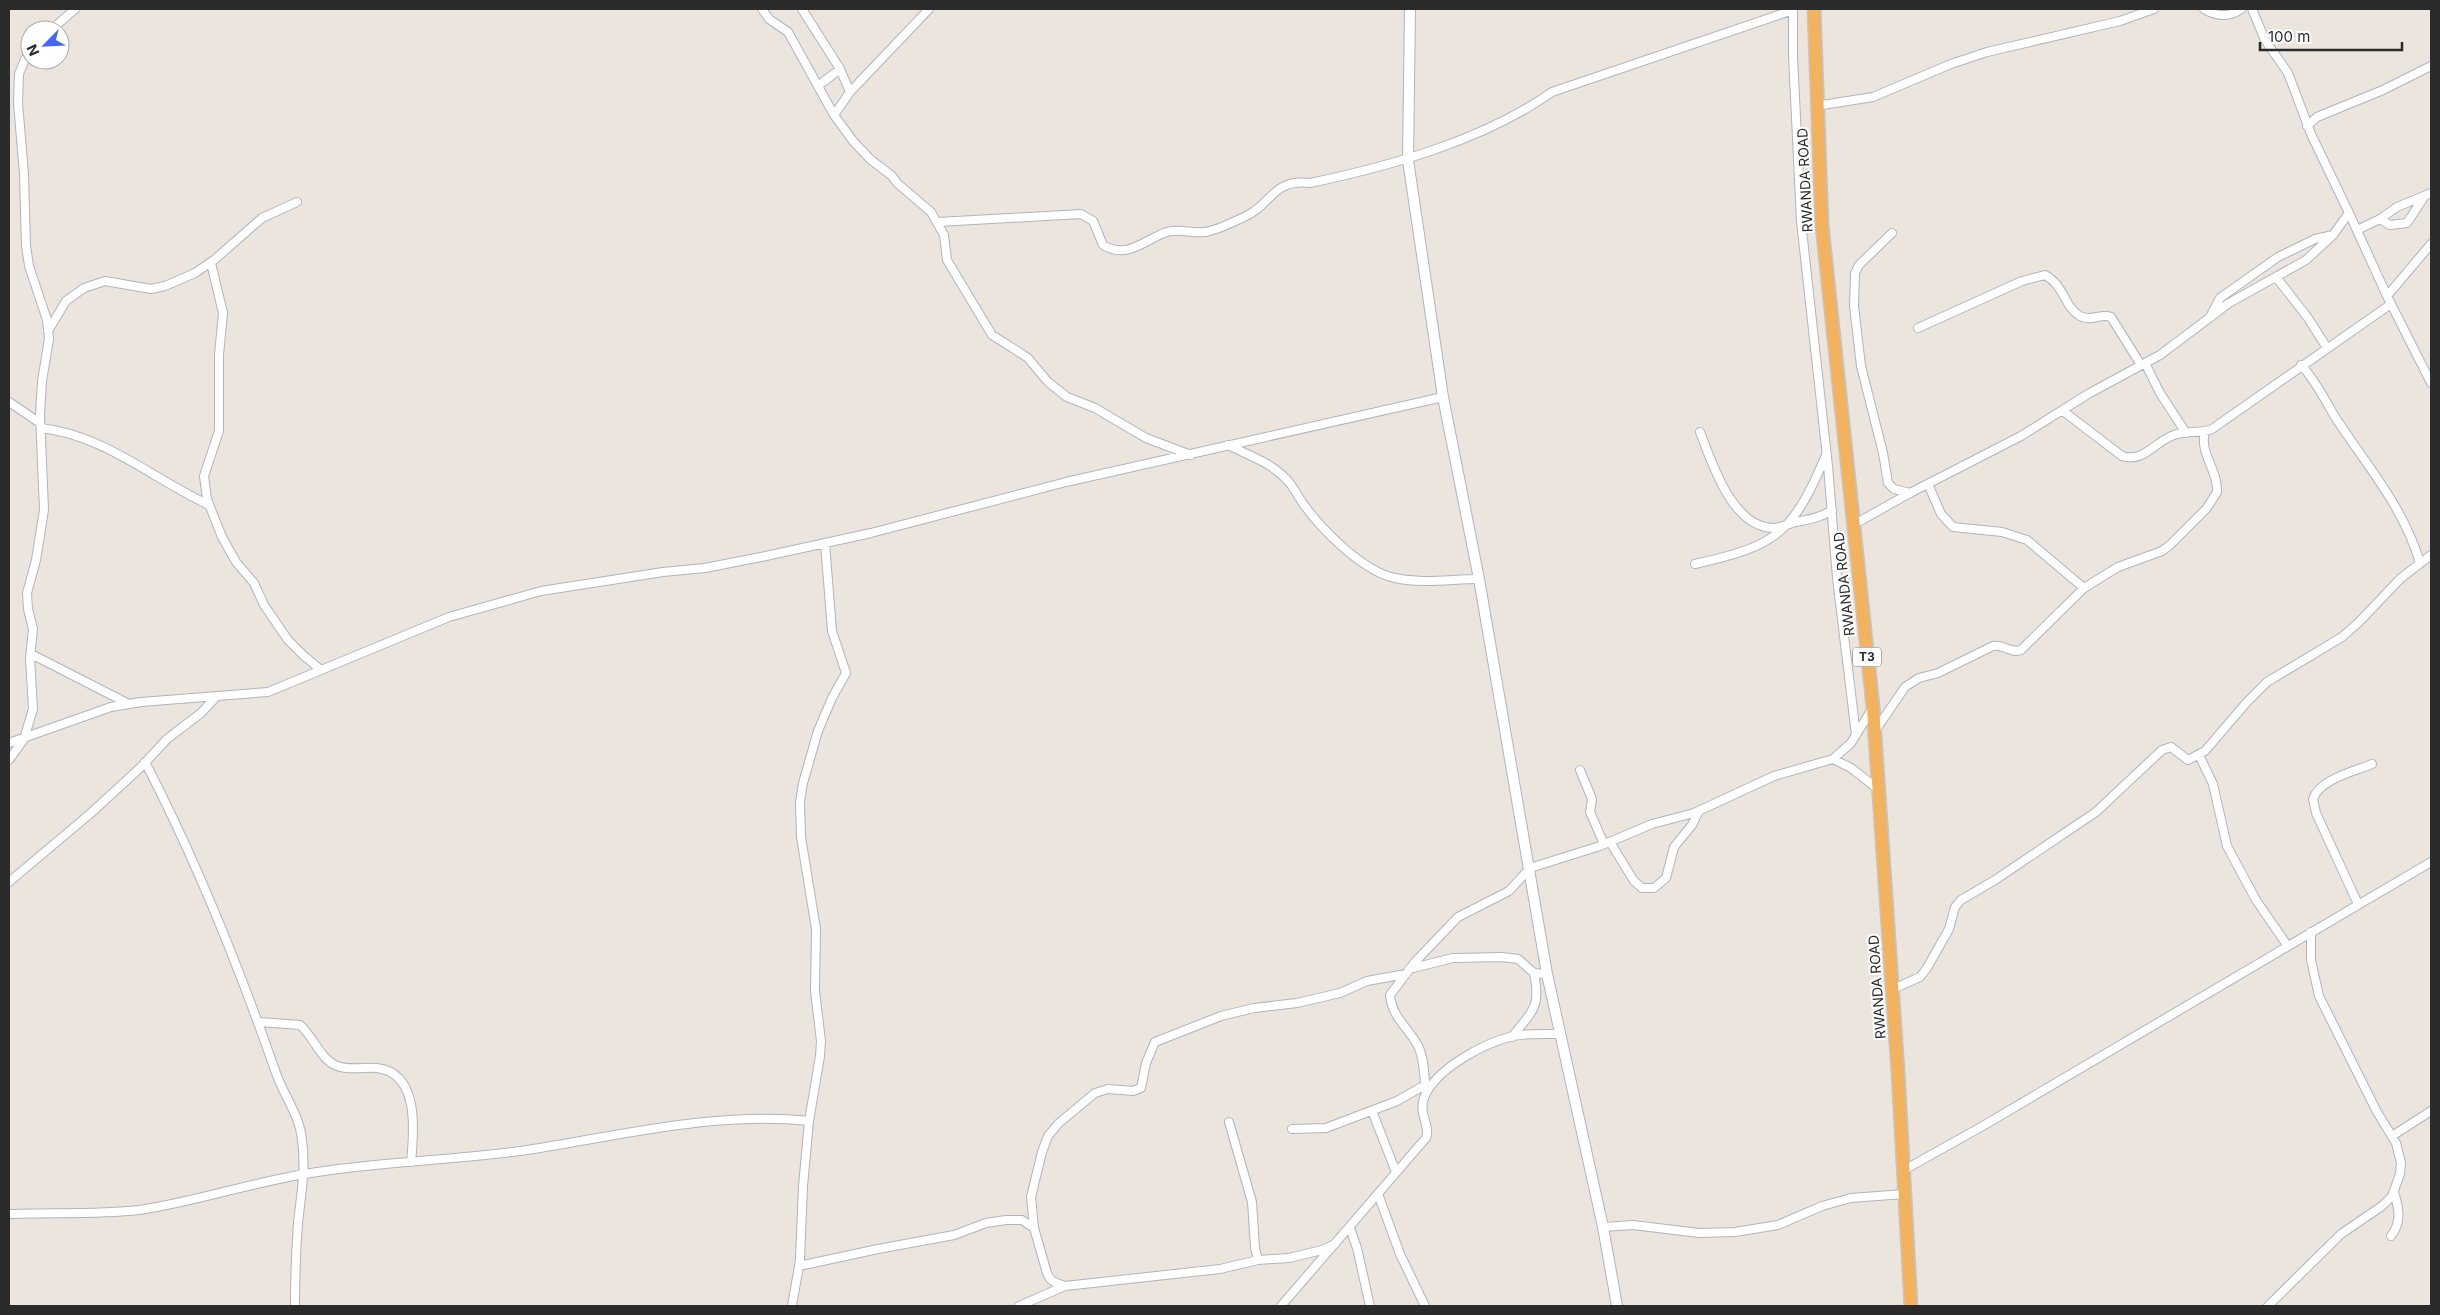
<svg xmlns="http://www.w3.org/2000/svg" width="2440" height="1315" viewBox="0 0 2440 1315" font-family="Inter,sans-serif">
<rect width="100%" height="100%" fill="#ece5dd"/>
<g fill="none" stroke-linecap="round" stroke-linejoin="round">
<defs>
<path id="minor" d="M762,9l7,10 19,13 46,83 19,26 17,18 22,17 5,7 34,29 13,23 3,25 45,75 36,23 20,24 19,15 28,11 51,30 45,17
M802,9l38,60
M1793,9v47l8,165 27,245 9,112 19,157
M2204,9c11,7 26,9 37,0
M2252,9l13,31 23,33 23,61 38,79 38,83 44,87
M51,30l24,-21
M818,86l22,-17 10,23 79,-83
M1816,106l57,-9 78,-33 36,-12 133,-31 34,-12
M834,115l16,-23
M2307,126l10,-9 66,-27 48,-24
M2380,219l10,6 17,-2 17,-26
M938,222l143,-8 12,7 10,24c25,15 42,-6 64,-13 12,-4 25,2 38,0 13,-2 31,-11 43,-17 24,-12 25,-36 62,-32 81,-17 174,-43 242,-91l241,-82
M2357,230l23,-11 17,-12 34,-14
M1892,233l-33,32 -4,8 -1,33 7,60 22,87 5,30 6,6 16,4
M211,263l12,50 -4,42v76l-15,45 3,23 15,38 14,25 18,21 10,22 24,35 15,15 18,15
M2276,277l32,41 19,30
M2387,296l44,-52
M2211,315l9,-17 58,-41 37,-18 18,-4
M1918,328l104,-47 23,-6c20,11 19,32 35,41 11,6 21,-3 31,1l30,48
M48,331l18,-30 18,-13 21,-7 46,8 14,-3 30,-13 19,-13 48,-42 35,-16
M2145,363l15,30 26,40
M2301,365c16,17 24,36 36,55 31,47 67,88 83,143
M9,402l31,21
M2063,411l59,45c22,7 32,-14 52,-21 12,-5 26,-1 38,-6l179,-125
M41,428c63,7 112,51 168,77
M1700,432c12,31 32,95 73,96 7,0 16,-4 23,-6 14,-3 24,-4 36,-12
M1228,445c20,10 44,18 59,35 7,7 11,17 17,25 19,26 60,67 91,73 27,6 57,1 84,1
M1928,484l13,30 12,13 49,5 25,8 57,48
M1853,525l57,-32 111,-57 67,-42 72,-39 69,-52 77,-43 27,-25 16,-22
M1695,564c82,-18 98,-31 131,-109
M31,654l98,50
M1875,731l30,-44 14,-9 19,-5 55,-27c10,-2 19,8 28,4l63,-62 34,-21 44,-16 8,-6 37,-37 10,-16c1,-23 -18,-38 -12,-60
M9,743l102,-36 30,-5 127,-10 181,-75 92,-26 122,-19 42,-4 61,-12 105,-23 195,-51 377,-85
M2199,755l14,29 14,62 29,54 31,45
M1833,759l18,-16 21,-34
M9,760l15,-21 9,-30 -3,-51 3,-29 -5,-20 -1,-16 9,-33 8,-50 -4,-95 2,-34 7,-42 -2,-19 -18,-54 -3,-20 -2,-72 -6,-71 1,-29 6,-15 5,-6
M145,762c52,100 94,205 131,311 8,23 24,43 26,67 4,28 -1,55 -4,83 -2,27 -3,56 -3,83
M1580,770l12,29 -2,13 14,32
M1610,842l24,39 8,7h12l12,-10 8,-31 18,-22 7,-14
M9,882l82,-69 50,-46 26,-28 34,-26 16,-17
M2358,904l-42,-91 -3,-14c7,-20 40,-27 59,-35
M1409,969l44,-11 49,-1 16,2 16,14 13,1
M1893,989l27,-12 7,-9 22,-39 6,-22 6,-7 34,-20 101,-68 66,-62 9,-3 17,13 17,-9 42,-49 20,-20 75,-45 17,-15 42,-44 30,-23
M259,1022l41,3c13,11 20,33 35,40 12,6 29,2 42,3 43,5 37,64 34,94
M1512,1037c21,-27 29,-29 22,-64
M1426,1093c-2,-15 -1,-33 -8,-47 -9,-18 -26,-28 -28,-51l25,-33 43,-45 51,-26 21,-23 70,-22 52,-22 42,-11 80,-37 59,-17 18,9 27,21
M1372,1111l24,61
M1229,1122l23,80 3,46 3,12
M1292,1129l34,-1 71,-27 28,-16
M2392,1136l39,-25
M1904,1170l77,-43 450,-265
M1378,1194l22,60 25,52
M9,1214c42,-2 87,1 130,-4 56,-8 110,-27 166,-36 73,-13 148,-13 222,-24 91,-14 189,-39 282,-29
M1603,1227l30,-2 66,8 36,-1 43,-7 44,-19 29,-8 53,-4
M1350,1228l7,20 13,58
M2391,1236c11,-14 8,-28 3,-44
M1335,1244l-13,6 -33,8 -31,2 -38,9 -155,17c-9,-3 -15,-4 -18,-13l-13,-45 -3,-31 11,-45 6,-16 11,-13 36,-30 13,-4 25,2 8,-3 5,-25 9,-21 66,-26 33,-8 43,-5 43,-10 27,-12 39,-7
M799,1266l79,-17 76,-14 32,-12 20,-3h16l12,8
M792,1306l8,-46 3,-74 6,-65 11,-65 1,-15 -6,-50 1,-62 -15,-92 -1,-35 3,-19 15,-52 14,-33 14,-25 -14,-42 -7,-88
M1019,1306l46,-20
M1281,1306l145,-168c5,-12 -8,-24 -2,-40 11,-29 60,-55 89,-62 15,-3 30,-2 46,-2
M2268,1306l73,-72 41,-28 10,-10 8,-22 1,-11 -5,-20 -19,-31 -58,-116 -8,-36v-28"/>
<path id="tertiary" d="M1410,9l-2,151 35,237 36,182 68,395 56,253 14,79"/>
<path id="trunk" d="M1814,9l8,216 51,482 25,365 13,234"/>
</defs>
<use href="#minor" stroke="#b1b4be" stroke-width="10"/>
<use href="#tertiary" stroke="#b1b4be" stroke-width="12"/>
<use href="#trunk" stroke="#c4c4c4" stroke-width="15"/>
<use href="#minor" stroke="#fff" stroke-width="8"/>
<use href="#tertiary" stroke="#fff" stroke-width="10"/>
<use href="#trunk" stroke="#f3b25e" stroke-width="12"/>
</g>
<g text-anchor="middle" stroke-width="4" stroke-linejoin="round" paint-order="stroke">
<rect fill="#fff" stroke="#6b6b6b" stroke-width="1" x="1853" y="647.5" width="28" height="19" rx="4"/>
<g font-size="12" font-weight="bold" fill="#2b2b2b">
<text x="1867" y="661">T3</text>
</g>
<g font-size="14" fill="#2b2b2b" stroke="#fff">
<text transform="translate(1805 180) rotate(-93)" y="5">RWANDA ROAD</text>
<text transform="translate(1844 584) rotate(-96)" y="5">RWANDA ROAD</text>
<text transform="translate(1877 987) rotate(-94)" y="5">RWANDA ROAD</text>
</g>
</g>
<rect width="2440" height="1315" fill="none" stroke="#2b2b2b" stroke-width="20"/>
<g transform="translate(45 45) rotate(246)"><circle r="24" fill="#ffffff" stroke="#aaaaaa"/>
<path d="M0-4L9 19L0 12L-9 19Z" fill="#4267f4"/>
<text y="-8" font-size="14" font-weight="bold" text-anchor="middle" fill="#2b2b2b">N</text>
</g>
<path d="M2260 42v8h142v-8" fill="none" stroke="#2b2b2b" stroke-width="2.5"/>
<text x="2268" y="42" font-size="15" fill="#2b2b2b" stroke="#ffffff" stroke-width="4" paint-order="stroke">100 m</text>
</svg>
